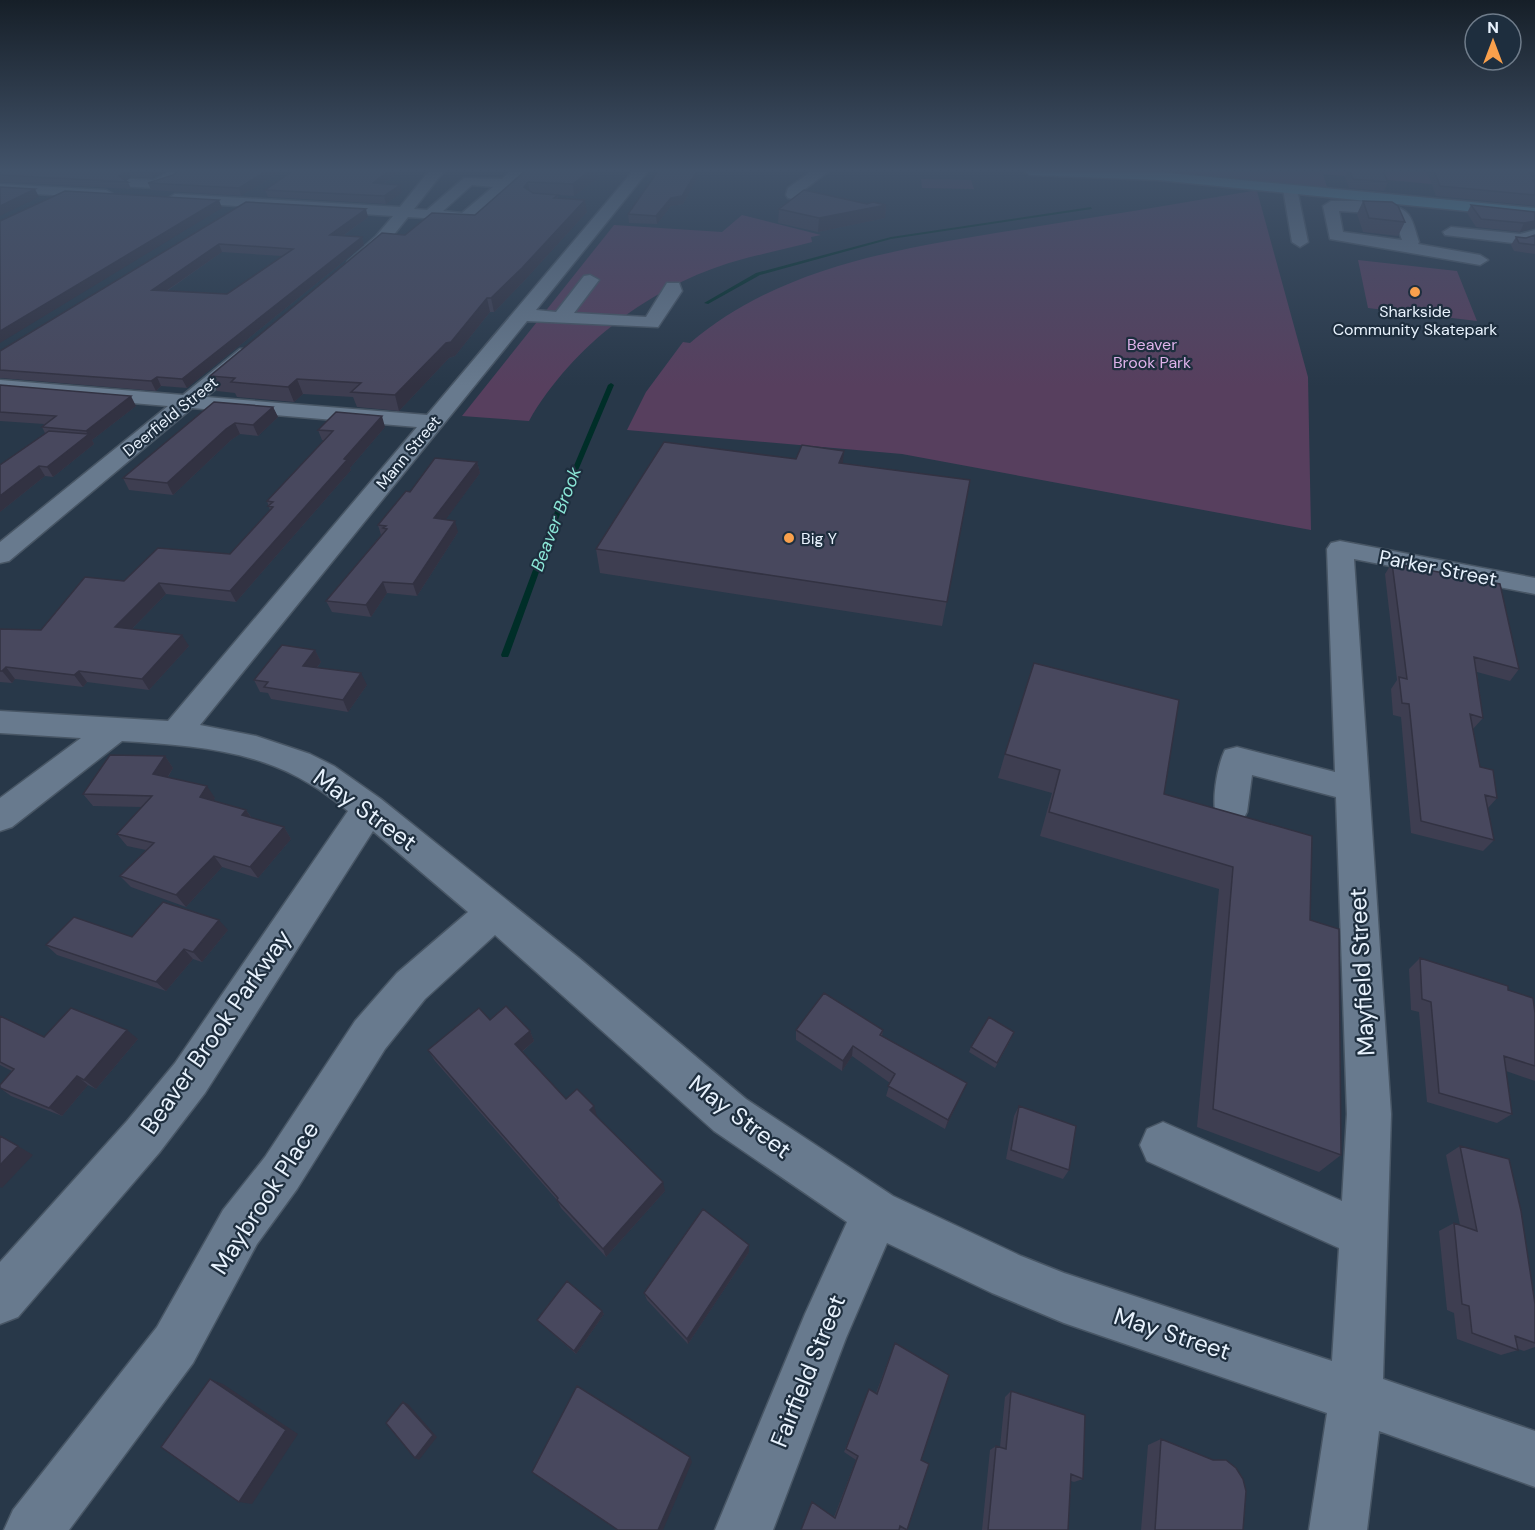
<svg xmlns="http://www.w3.org/2000/svg" width="1535" height="1530" viewBox="0 0 1535 1530" font-family="'DM Sans',sans-serif">
<rect width="100%" height="100%" fill="#283849"/>
<path fill="#573f5e" d="M1162,171h312l56,22 -207,-19 4,13z
M921,179l50,1 3,9 -52,-1z
M1252,191h5l51,186 3,153 -409,-76 -275,-24 19,-38 37,-50 7,1c94,-80 220,-96 337,-115 75,-12 150,-24 225,-37z
M742,215l79,20 -10,2 1,5c-26,7 -52,12 -76,19 -84,24 -164,85 -207,160l-67,-5 152,-191 108,7z
M1358,260l99,11 20,50 -109,-13z"/>
<g fill="none" stroke-linecap="round" stroke-linejoin="round">
<path fill="#002e28" fill-rule="evenodd" d="M1091,207l1,2 -201,30 -131,36 -52,29 -4,-1 52,-30 135,-36z
M611,383l3,2 -51,121 -54,149 -1,2h-6l-1,-2 56,-149 51,-121z"/>
<defs>
<path id="minor" d="M170,171h18l-32,17 -41,-2 -7,-4 7,-4 39,2z
M429,171h15l-30,38 13,1 37,-32 38,1 8,-8h16l-55,50 -63,-4 -20,25 -28,27h-12l-2,-4 2,-4 28,-25 17,-20 -218,-14 -7,-4 7,-4 225,13zM472,185l21,2 -31,26 -19,-2z
M633,171h15l-112,139 20,2 28,-36 6,-1 9,5 -25,33 72,4 21,-34h12l3,8 -24,36 -131,-6 -327,404 56,11 54,18 24,12 47,33 198,159 167,141 147,97 128,60 43,17 268,88 7,-113 -192,-87 -7,-16 7,-16 16,-7 179,79 5,-87 -11,-317 -84,-22 -5,37 -5,9 -12,4 -12,-4c-8,-15 -1,-55 7,-71l12,-3 98,25 -8,-223 4,-6 9,-2 195,37v16l-181,-35 37,555 -8,265 152,52v56l-156,-56 -12,99h-58l18,-117 -263,-90 -72,-30 -105,-50 -41,95 -73,192h-58l90,-216 42,-92 -133,-91 -219,-196 -70,64 -40,50 -88,140 -40,55 -64,119 -124,167h-65l9,-20 144,-183 66,-117 42,-53 90,-136 42,-48 71,-61 -95,-81 -168,262 -46,60 -141,164 -18,7v-62l127,-141 48,-58 173,-252c-12,-9 -24,-19 -38,-27 -56,-35 -124,-39 -188,-43l-110,86 -12,4v-33l81,-60 -81,-5v-22l168,10 249,-294 -225,-19 -183,153 -9,2v-21l168,-136 -168,-14v-12l183,15 57,-46h14l3,4 -3,4 -48,40 221,18z
M812,171h17l-28,21 45,10 2,3 -2,3 -5,1 -53,-11 -2,-3 2,-7z
M0,184l106,6 7,4 -7,4 -106,-6z
M1290,185l7,4 11,53 -8,5 -8,-5 -9,-53z
M1331,201c19,0 60,-2 75,11 7,5 10,22 13,30l-1,2 62,11 8,5 -8,5 -150,-26 -7,-33zM1339,211l48,3 7,4 8,22 -59,-8z
M1451,227l69,7 15,-4v10l-14,4 -76,-9 -2,-3z"/>
<path id="major" d="M1024,171l134,1 377,36v10l-377,-38 -127,-5z"/>
</defs>
<use href="#minor" stroke="#485665" stroke-width="3"/>
<use href="#major" stroke="#485665" stroke-width="3"/>
<use href="#minor" fill="#687a8e" fill-rule="evenodd"/>
<use href="#major" fill="#4f8ea3" fill-rule="evenodd"/>
</g>
<path fill="#3e3e51" fill-rule="evenodd" d="M0,171h165l-12,7 -22,-1 -5,4 2,1 3,7 -131,-7z
M281,171l-40,25 -90,-6 -3,-7 25,-8z
M293,171h106l-15,13 18,8 -16,12 -118,-7 -3,-7z
M525,171h73l1,6 -25,19 -16,-1v3l29,14 -63,69 -30,31h-4l-35,44 -6,2 -50,53 -42,-4 -4,-10 -50,-3 -9,8 -57,-5 -2,-4 -18,-2 -7,-15 195,-141 70,-20z
M1348,171h35l5,11 -4,9 -35,-3 -4,-11z
M1427,171h102l4,6 2,1v28l-99,-10z
M698,177l-15,27 -12,2 -14,18 -28,-1 -1,-9z
M1363,201l42,21 -7,14 -35,-4 -6,-18z
M246,202l122,15 -25,19 19,1 2,8 -177,143 -26,-2 -5,5 -156,-13v-27zM222,252l60,4 -55,38 -60,-3z
M867,204l19,1 -1,13 -67,14 -40,-9 1,-14z
M1471,205l64,7 -15,20 -44,-5 -9,-14z
M1535,235v19l-21,-3 -3,-6 5,-8 10,1z
M0,385l136,21 -44,34 2,4 -41,33 -8,-1 -45,36 45,-79 -3,-6 2,-3 -44,-3z
M214,402l59,5 5,10 -20,19 -18,-2 -9,6 -58,55 -44,-5 -6,-12z
M385,427l-35,41 1,2 -115,132 -70,-8 -34,35 57,17 -40,44 -62,-8 -4,5 -68,-8 -3,4 -12,-1v-53l41,1 83,-49 106,-27 40,-44 -3,-9 58,-60 -3,-1 -4,-10z
M796,459l47,4 127,17 -28,146 -342,-53 -4,-24z
M477,462l3,11 -35,47 13,12 -41,64 -30,-3 -16,24 -39,-5 -6,-11 55,-66 -3,-10 32,-33z
M1392,563l127,106 -9,12 -33,-9 6,46 -10,11 7,38 17,31 -9,10 6,32 -11,11 -72,-18 -10,-116 -8,-2 -2,-26 6,-9 -12,-106z
M315,650l6,12 -4,6 50,17 -19,27 -77,-13 -3,-6 -8,-1 -6,-12z
M1005,754l159,40 146,126 31,235 -22,17 -122,-45 22,-238 -179,-53 12,-43 -54,-15z
M165,756l8,12 -5,9 47,21 -2,3 33,9 6,8 32,9 7,12 -33,39 -36,-11 -36,40 -55,-20 -11,-11 26,-26 -19,-4 -10,-12 25,-27 -49,-1 -10,-12z
M228,930l-26,32 -9,-3 -27,32 -109,-36 -11,-10 86,-8z
M1420,958l88,32 27,23v68l-29,-10 6,43 -15,9 -70,-21 -8,-90 -8,-2 -2,-41z
M0,1016l44,21 94,2 -42,50 -8,-4 -26,31 -51,-20 -11,-8v-3l12,-14 -12,-6z
M490,1020l40,11 4,10 -12,11 44,47 31,17 -1,1 69,74 -59,66 -45,-49 -4,-8 -122,-139 -7,-11z
M796,1030h87l-1,6 85,47 -22,46 -59,-33 4,-13 -38,-27 -10,15 -46,-31z
M1012,1037l-17,31 -26,-16 2,-5z
M1019,1106l50,64 -6,9 -57,-20 8,-43z
M1460,1146l75,158v43l-11,4 -6,-2v1l-17,5 -44,-16 -3,-26 -7,-3 -8,-79 15,-8 6,2 -14,-70z
M749,1252l-61,92 -41,-44 -3,-7z
M602,1311l2,3 -28,40 -39,-34z
M895,1343l26,117 -14,70h-7l-66,-13 22,-57 -12,-8 23,-58 2,-5 7,4z
M1011,1391l72,88 -9,3 -3,-1 -3,49h-86l8,-80 6,-4 4,1 5,-50z
M1161,1439l82,91h-102l7,-85z"/>
<path fill="#323242" d="M126,171h2l3,6 -6,5 -6,-6z
M151,171h14l-12,7z
M266,171h15l-40,25 -2,-8z
M388,171h11l-24,19 -2,-7z
M589,171h9l1,6 -25,19 -1,-12z
M697,171h1v6l-15,27 -12,2 -14,18 -1,-8 15,-18z
M528,182l2,12 -6,-7z
M400,185l2,7 -16,12 -2,-8z
M35,189l4,8 -39,19v-10z
M219,200l3,8 -222,135v-12z
M585,200l2,12 -63,69 -30,31 -3,-14z
M886,205l-1,13 -67,14 1,-14z
M366,209l2,8 -35,26 -3,-8z
M1535,221v7l-15,4 4,-9z
M362,237l2,8 -177,143 -5,-9z
M219,244l3,8 -66,46 -4,-8z
M487,298l3,14 -35,44 -6,2 -50,53 -4,-16z
M157,377l4,9 -5,5 -5,-10z
M297,379l6,15 -9,8 -6,-15z
M131,396l5,10 -44,34 2,4 -41,33 -6,-10 41,-32 -2,-4z
M273,407l5,10 -20,19 -5,-11z
M382,416l3,11 -35,41 1,2 -115,132 -6,-11z
M235,423l5,11 -9,6 -58,55 -6,-12 59,-54z
M844,451l-2,22 -3,-10z
M477,462l3,11 -42,57 -4,-12z
M39,466l6,10 -45,36v-16z
M455,521l3,11 -41,64 -4,-12z
M383,582l4,11 -16,24 -5,-12z
M159,583l7,11 -43,44 -8,-11z
M182,635l7,11 -40,44 -7,-11z
M315,650l6,12 -12,16 -6,-12z
M6,667l9,12 -3,4 -10,-12z
M79,671l8,11 -4,5 -9,-12z
M361,673l6,12 -19,27 -5,-12z
M165,756l8,12 -11,18 -9,-12z
M207,786l8,12 -6,11 -9,-12z
M246,810l8,12 -12,-7z
M284,827l7,12 -33,39 -8,-11z
M214,856l8,11 -36,40 -10,-12z
M219,920l9,10 -26,32 -9,-10z
M184,949l9,10 -27,32 -10,-9z
M127,1030l11,9 -42,50 -12,-9z
M530,1031l4,10 -15,13 -4,-10z
M853,1046l-1,10 -10,15 1,-10z
M77,1076l11,9 -26,31 -13,-8z
M967,1083l-4,9 -18,37 3,-9z
M594,1106l3,10 -4,4 -3,-10z
M18,1146l15,9 -31,33 -2,-1v-22z
M663,1182l2,9 -59,66 -3,-8z
M749,1245v7l-61,92 -1,-5z
M602,1311l2,3 -28,40 -2,-3z
M210,1379l13,5 75,50 -46,70 -13,-2z
M403,1402l5,2 29,33 -18,23 -4,-2z
M690,1457l2,5 -29,68h-5z"/>
<path fill="#48485e" stroke="#323242" stroke-width="1.5" fill-rule="evenodd" d="M0,171h126l-7,5 9,6 -128,-7z
M178,171h88l-27,17 -91,-5 25,-8z
M293,171h95l-15,12 27,2 -16,11 -119,-6z
M525,171h64l-16,13 -45,-2 -4,5 9,6 25,2 -4,3 31,2 -63,68 -31,30h-4l-36,44 -5,1 -51,52 -44,-3 10,-9 -64,-4 -9,8 -57,-5 4,-4 -25,-2 172,-143 23,2 27,-22 43,2z
M658,171h39l-15,25 -11,2 -15,18 -28,-2z
M1350,171h33l5,11 -35,-3z
M1434,171h95l4,6 2,1v2h-2l2,3v12l-95,-9z
M0,187l35,2 -35,17z
M804,190l63,14 6,-2 13,3 -67,13 -40,-9z
M65,191l154,9 -219,131v-110z
M1363,201l29,1 6,4 7,16 -36,-4z
M246,202l120,7 -36,26 32,2 -180,142 -25,-2 -6,4 -151,-11v-19zM219,244l74,5 -66,45 -75,-4z
M1471,205l64,7v9l-11,2 -43,-4z
M1535,235v10l-16,-2 -3,-6 10,1z
M0,385l131,11 -45,35 -44,-4 14,-11 -56,-4z
M214,402l59,5 -20,18 -18,-2 -9,6 -59,54 -44,-5z
M336,412l46,4 -38,43 3,1 -117,131 -71,-8 -44,44 67,8 -40,44 -63,-8 -5,4 -68,-8 -4,4h-2v-42l41,1 44,-53 39,4 34,-33 72,6 43,-47 -5,-1 5,-4 -6,-1 66,-70 -15,-1z
M49,431l40,3 -42,33 -8,-1 -39,30v-31z
M664,442l132,17 6,-14 42,6 -5,12 131,17 -23,122 -351,-53z
M435,458l42,4 -43,56 21,3 -42,63 -30,-2 -17,23 -40,-4 61,-72 -4,-1 3,-2 -8,-1 28,-34 4,1z
M1392,563l108,21 19,85 -45,-12 9,61 -13,-4 10,53 13,3 4,28 -12,-3 9,45 -73,-19 -12,-117 -7,-1 -3,-26 8,2z
M282,645l33,5 -12,16 58,7 -18,27 -79,-13 4,-5 -14,-2z
M1034,663l145,37 -15,94 148,42 -2,84 29,9 2,226 -128,-46 20,-242 -184,-55 11,-42 -55,-16z
M110,755l55,1 -12,18 54,12 -7,11 46,13 -4,5 42,12 -34,40 -36,-11 -38,39 -56,-19 34,-33 -37,-9 35,-38 -69,-2z
M163,902l56,18 -26,32 -9,-3 -28,33 -110,-37 28,-28 58,20z
M1420,958l88,28v4l25,8 2,15v53l-31,-10 8,58 -73,-21 -8,-91 -9,-3z
M824,993l59,37 -3,5 87,48 -19,37 -60,-34 7,-12 -42,-28 -10,15 -47,-31z
M506,1006l24,25 -15,13 51,55 11,-10 17,17 -4,4 73,72 -60,67 -46,-49 1,-2 -130,-148 51,-42 11,12z
M71,1008l56,22 -43,50 -7,-4 -28,32 -49,-20v-3l14,-16 -14,-7v-46l44,21z
M989,1017l25,15 -17,31 -26,-16z
M1019,1106l57,20 -7,44 -58,-20z
M0,1136l18,10 -18,19z
M1460,1146l49,13 12,52 14,93v39l-20,-7 3,14 -46,-17 -3,-27 -7,-2 -8,-81 23,8z
M703,1209l46,36 -62,94 -43,-46z
M567,1281l35,30 -28,40 -37,-31z
M895,1343l54,32 -28,85 8,4 -22,66 -7,-4 -1,4h-98l11,-28 23,16 23,-62 -12,-7 23,-60 8,5z
M210,1379l76,51 -47,72 -78,-55z
M577,1386l113,71 -32,73h-40l-86,-58z
M1011,1391l74,24 -2,64 -12,-5 -3,56h-80l8,-84 10,3z
M403,1402l30,33 -18,23 -29,-35z
M1161,1439l52,21h13l10,8 7,11 3,12 -3,39h-88z"/>
<linearGradient id="sky" x2="0" y2="1"><stop stop-color="#161f28"/><stop offset="0.44" stop-color="#42536a"/><stop offset="1" stop-color="#42536a" stop-opacity="0"/></linearGradient>
<rect width="1535" height="386" fill="url(#sky)"/>
<g fill="#f9a04c" stroke="#1e2e3e" stroke-width="2">
<circle cx="1415" cy="292" r="6"/>
<circle cx="789" cy="538" r="6"/>
</g>
<g text-anchor="middle" stroke-width="4.5" stroke-linejoin="round" paint-order="stroke">
<g font-size="16" fill="#e8f2fd" stroke="#1e2e3e">
<text x="1415" y="317">Sharkside<tspan x="1415" dy="18">Community Skatepark</tspan></text>
<text x="801" y="544" text-anchor="start">Big Y</text>
</g>
<g font-size="16" fill="#deb2ea" stroke="#1e2e3e">
<text x="1152" y="350">Beaver<tspan x="1152" dy="18">Brook Park</tspan></text>
</g>
<g font-size="16" fill="#e8f2fd" stroke="#1e2e3e">
<text transform="translate(170 416) rotate(-39)" y="6">Deerfield Street</text>
<text transform="translate(408 452) rotate(-50)" y="6">Mann Street</text>
</g>
<g font-size="18" font-style="italic" fill="#8be7d7" stroke="#1e2e3e">
<text transform="translate(556 519) rotate(-69)" y="6">Beaver Brook</text>
</g>
<g font-size="20" fill="#e8f2fd" stroke="#1e2e3e">
<text transform="translate(1438 568) rotate(11)" y="7">Parker Street</text>
</g>
<g font-size="24" fill="#e8f2fd" stroke="#1e2e3e">
<text transform="translate(365 810) rotate(36)" y="8">May Street</text>
<text transform="translate(1362 972) rotate(-93)" y="8">Mayfield Street</text>
<text transform="translate(216 1032) rotate(-55)" y="8">Beaver Brook Parkway</text>
<text transform="translate(740 1117) rotate(37)" y="8">May Street</text>
<text transform="translate(265 1198) rotate(-57)" y="8">Maybrook Place</text>
<text transform="translate(1172 1334) rotate(18)" y="8">May Street</text>
<text transform="translate(808 1371) rotate(-68)" y="8">Fairfield Street</text>
</g>
</g>
<g transform="translate(1493 42)"><circle r="28" fill="#1e2e3e" stroke="#6f7c8a" stroke-width="1.5"/>
<path d="M0-4.5L10 22L0 15L-10 22Z" fill="#f9a04c"/>
<text y="-9" font-size="16" font-weight="bold" text-anchor="middle" fill="#e8f2fd">N</text>
</g>
</svg>
